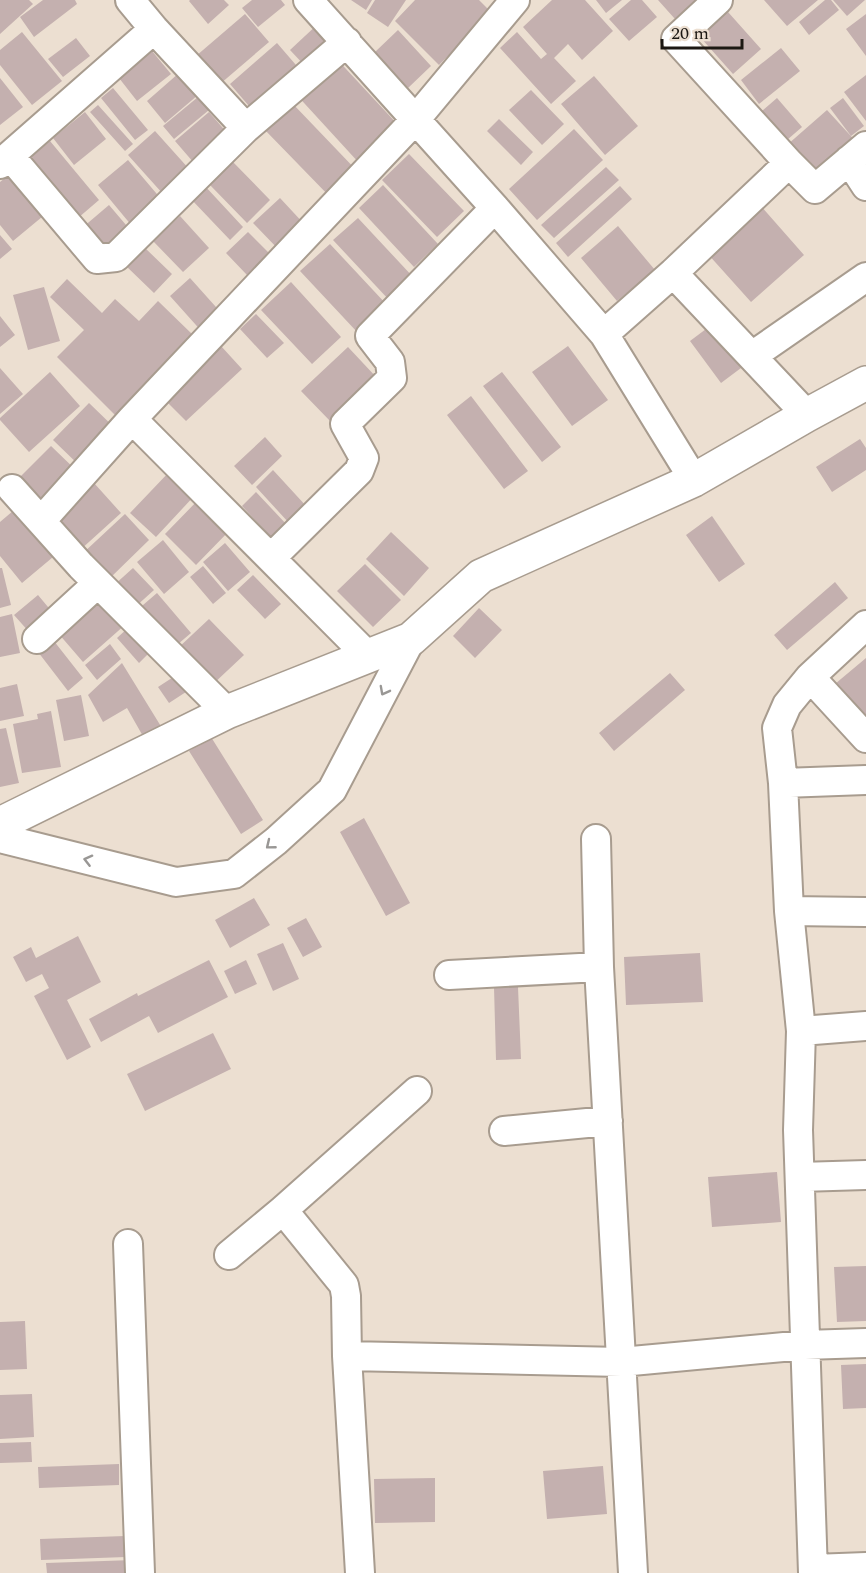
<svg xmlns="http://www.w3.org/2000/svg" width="866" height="1573" viewBox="0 0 866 1573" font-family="Spectral,serif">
<rect width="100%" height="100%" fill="#ecdfd1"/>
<path fill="#c4b0af" d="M0,0h29l4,4 -33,30z
M43,0h32l2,4 -43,33 -14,-20z
M190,0h34l5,5 -21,19 -19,-23z
M252,0h29l4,5 -27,22 -16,-19z
M351,0h21l-6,10z
M375,0h31l-18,27 -21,-14z
M415,0h64l12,12 -52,53 -44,-44z
M552,0h33l28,31 -31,29 -14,-16 -14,14 22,23 -25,23 -51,-56 17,-16 24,27 6,-5 -24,-27z
M596,0h26l-16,13z
M631,0h11l15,17 -28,24 -20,-22z
M658,0h39l-22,19z
M764,0h54l-31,26z
M825,0h6l8,10 -30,25 -10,-13z
M833,0h32l-18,16z
M728,12l33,37 -28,25 -33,-37z
M245,14l24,28 -49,42 -24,-28z
M866,14v42l-20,-27z
M320,22l14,15 -29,29 -15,-16z
M398,30l33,36 -23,22 -33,-36z
M22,32l40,49 -30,24 -32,-40v-15z
M76,38l14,18 -27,21 -15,-18z
M277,43l25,29 -47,41 -25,-29z
M781,48l19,23 -41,33 -18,-24z
M152,51l19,23 -34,27 -18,-23z
M333,55l67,72 -40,37 -66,-72z
M179,73l19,22 -33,28 -18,-22z
M866,75v46l-22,-29z
M594,76l44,50 -33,29 -44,-51z
M0,78l23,29 -23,18z
M113,88l35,42 -13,10 -34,-42z
M531,90l33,34 -22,21 -33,-35z
M198,97l11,13 -35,29 -11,-13z
M777,98l25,29 -15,13 -25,-29z
M843,98l21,28 -13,10 -21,-28z
M292,103l68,71 -27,26 -69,-71z
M98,105l35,39 -8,7 -35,-39z
M827,110l33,36 -40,36 -33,-37z
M85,112l21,27 -32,26 -21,-27z
M209,112l19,22 -34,29 -19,-22z
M499,119l34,33 -12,13 -34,-34z
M574,129l29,31 -66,60 -28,-31z
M155,131l35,39 -27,24 -35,-39z
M50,141l49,59 -28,24 -49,-59z
M409,154l55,57 -27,26 -55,-57z
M128,160l34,40 -30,26 -34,-41z
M233,162l37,38 -23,23 -37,-38z
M606,167l13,13 -65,58 -13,-13z
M14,171l34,41 -35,29 -13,-16v-43z
M204,185l39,42 -13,13 -40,-42z
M383,185l55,59 -24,23 -55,-59z
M620,186l12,13 -64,58 -12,-14z
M280,198l26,28 -26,25 -27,-28z
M109,205l23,27 -27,23 -23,-27z
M761,206l43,49 -53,47 -44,-49z
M180,216l29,32 -26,24 -30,-31z
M358,218l56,60 -24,23 -57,-61z
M618,226l37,44 -38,31 -36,-43z
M248,232l21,21 -22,22 -21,-22z
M0,235l12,14 -12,10z
M330,244l57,61 -29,28 -58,-62z
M144,247l28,27 -18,19 -28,-27z
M190,278l34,38 -20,18 -34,-38z
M67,279l35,34 13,-14 24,22 19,-20 35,34 -78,80 -58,-58 27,-27 -34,-33z
M291,282l50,55 -29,27 -51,-54z
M44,287l16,54 -32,9 -15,-55z
M256,314l28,29 -17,15 -27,-29z
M0,316l15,19 -15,12z
M714,323l31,42 -24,18 -31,-42z
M221,346l21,23 -56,52 -22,-22z
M568,346l40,54 -36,26 -40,-54z
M348,347l29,31 -46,44 -30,-31z
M0,368l23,26 -23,20z
M50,372l30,34 -51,46 -29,-32v-2z
M502,372l59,75 -19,15 -59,-76z
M471,396l57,75 -24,18 -57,-74z
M89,403l30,29 -36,37 -30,-29z
M265,437l17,19 -30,29 -18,-19z
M860,439l6,9v22l-34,22 -16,-25z
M51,446l29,28 -37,37 -28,-29z
M171,470l25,24 -40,43 -26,-24z
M273,470l34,37 -18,16 -33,-36z
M94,483l27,30 -42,38 -27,-30z
M256,492l32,34 -15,13 -31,-33z
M200,498l31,31 -35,36 -31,-31z
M20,505l39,47 -37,31 -22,-27v-34z
M125,514l24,26 -41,40 -26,-26z
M712,516l33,48 -26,18 -33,-47z
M391,532l38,36 -25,28 -38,-37z
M163,540l26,32 -25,22 -27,-32z
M225,543l25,29 -22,19 -25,-29z
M365,564l36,36 -28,27 -36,-36z
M203,566l23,27 -13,11 -23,-27z
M0,568h2l9,37 -11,3z
M133,568l21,22 -20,18 -21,-22z
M253,575l28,29 -16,15 -28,-29z
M835,582l13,16 -61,52 -13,-15z
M157,593l34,40 -20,17 -35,-39z
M38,595l15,18 -23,20 -16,-18z
M101,595l25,29 -43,38 -25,-29z
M479,608l23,22 -27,28 -22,-22z
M12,614l8,39 -20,4v-40z
M209,619l35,36 -33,31 -34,-37z
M130,626l22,24 -13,13 -22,-25z
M50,636l33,42 -15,13 -33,-43z
M110,644l11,15 -24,21 -12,-15z
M866,658v65l-37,-34z
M122,663l40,65 -18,10 -17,-30 -24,14 -15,-27z
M670,673l15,17 -71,61 -15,-18z
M178,674l11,16 -20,13 -11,-16z
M17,684l7,32 -24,5v-33z
M81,695l8,41 -25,5 -8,-41z
M51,711l10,56 -39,6 -9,-49 25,-5 -1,-5z
M6,728l13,55 -19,4v-58z
M211,737l52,83 -22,14 -52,-83z
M364,818l46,85 -24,13 -46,-84z
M254,898l16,27 -40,23 -15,-28z
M306,918l16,29 -19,10 -16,-29z
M78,936l23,46 -34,18 24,47 -24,13 -33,-64 15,-8 -7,-14 -16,8 -13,-25 18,-10 5,11z
M283,943l16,36 -26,12 -16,-37z
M700,953l3,49 -77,3 -2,-48z
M209,960l19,37 -70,36 -9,-17 -48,26 -12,-23 48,-26 1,3z
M246,960l11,24 -22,10 -11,-23z
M494,987h24l3,72 -25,1z
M213,1033l18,36 -86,42 -18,-37z
M777,1172l4,50 -69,5 -4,-50z
M866,1266v55l-29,1 -3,-55z
M25,1321l2,48 -27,1v-48z
M866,1364v44l-23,1 -2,-44z
M32,1394l2,43 -34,2v-44z
M31,1442l1,20 -32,1v-20z
M119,1464v21l-80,3 -1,-21z
M603,1466l4,48 -60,5 -4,-48z
M435,1478v44l-60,1 -1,-44z
M125,1536l1,21 -85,3 -1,-21z
M133,1560l1,13h-87l-1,-10z"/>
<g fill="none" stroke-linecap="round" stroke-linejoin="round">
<defs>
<path id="street" d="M130,0l24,29 92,99
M308,0l187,208 109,126 90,146
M10,156l87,103 19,-2 130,-129 101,-86
M849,160l17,26
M789,163l26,26 51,-43
M0,164l154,-135
M673,273l134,142
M604,334l69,-61 116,-110 -113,-124 42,-39
M752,356l114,-79
M12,489l69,77 146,146
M41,521l91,-102
M271,558l88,-87 5,-13 -19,-34 47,-46 -2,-16 -20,-26 125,-128
M37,639l61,-56
M368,656l-236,-237 283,-299 100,-120
M810,677l56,61
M783,783l83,-3
M0,838l176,44 58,-8 42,-33 56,-51 79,-151
M596,839l3,128
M789,911l77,1
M449,975l150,-8 34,606
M801,1031l65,-5
M504,1131l104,-10
M800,1177l66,-2
M128,1244l12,329
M229,1255l54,-45
M347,1356l274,6 184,-17 61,-2
M813,1569l53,-2
M360,1573l-13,-217 -1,-60 -2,-11 -61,-75 134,-119
M813,1573l-15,-443 3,-99 -12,-120 -6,-128 -6,-55 10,-23 23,-28 56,-52"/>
<path id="secondary" d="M0,824l227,-112 184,-73 70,-63 213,-96 113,-65 59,-32"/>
</defs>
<use href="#street" stroke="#a89c8f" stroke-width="32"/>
<use href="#secondary" stroke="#a89c8f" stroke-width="36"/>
<use href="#street" stroke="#fff" stroke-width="28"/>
<use href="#secondary" stroke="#fff" stroke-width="33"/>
</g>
<defs><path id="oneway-chevron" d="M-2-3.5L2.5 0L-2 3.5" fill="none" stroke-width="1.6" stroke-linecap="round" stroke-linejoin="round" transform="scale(1.5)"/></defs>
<g stroke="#999795">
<use href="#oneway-chevron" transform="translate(384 691) rotate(118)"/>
<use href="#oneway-chevron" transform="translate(270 845) rotate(141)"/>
<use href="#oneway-chevron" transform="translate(88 860) rotate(-166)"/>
</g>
<path d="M662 39v9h80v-9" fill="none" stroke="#1c1813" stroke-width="3"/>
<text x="671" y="39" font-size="18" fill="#1c1813" stroke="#ecdfd1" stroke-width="4.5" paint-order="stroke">20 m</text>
</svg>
